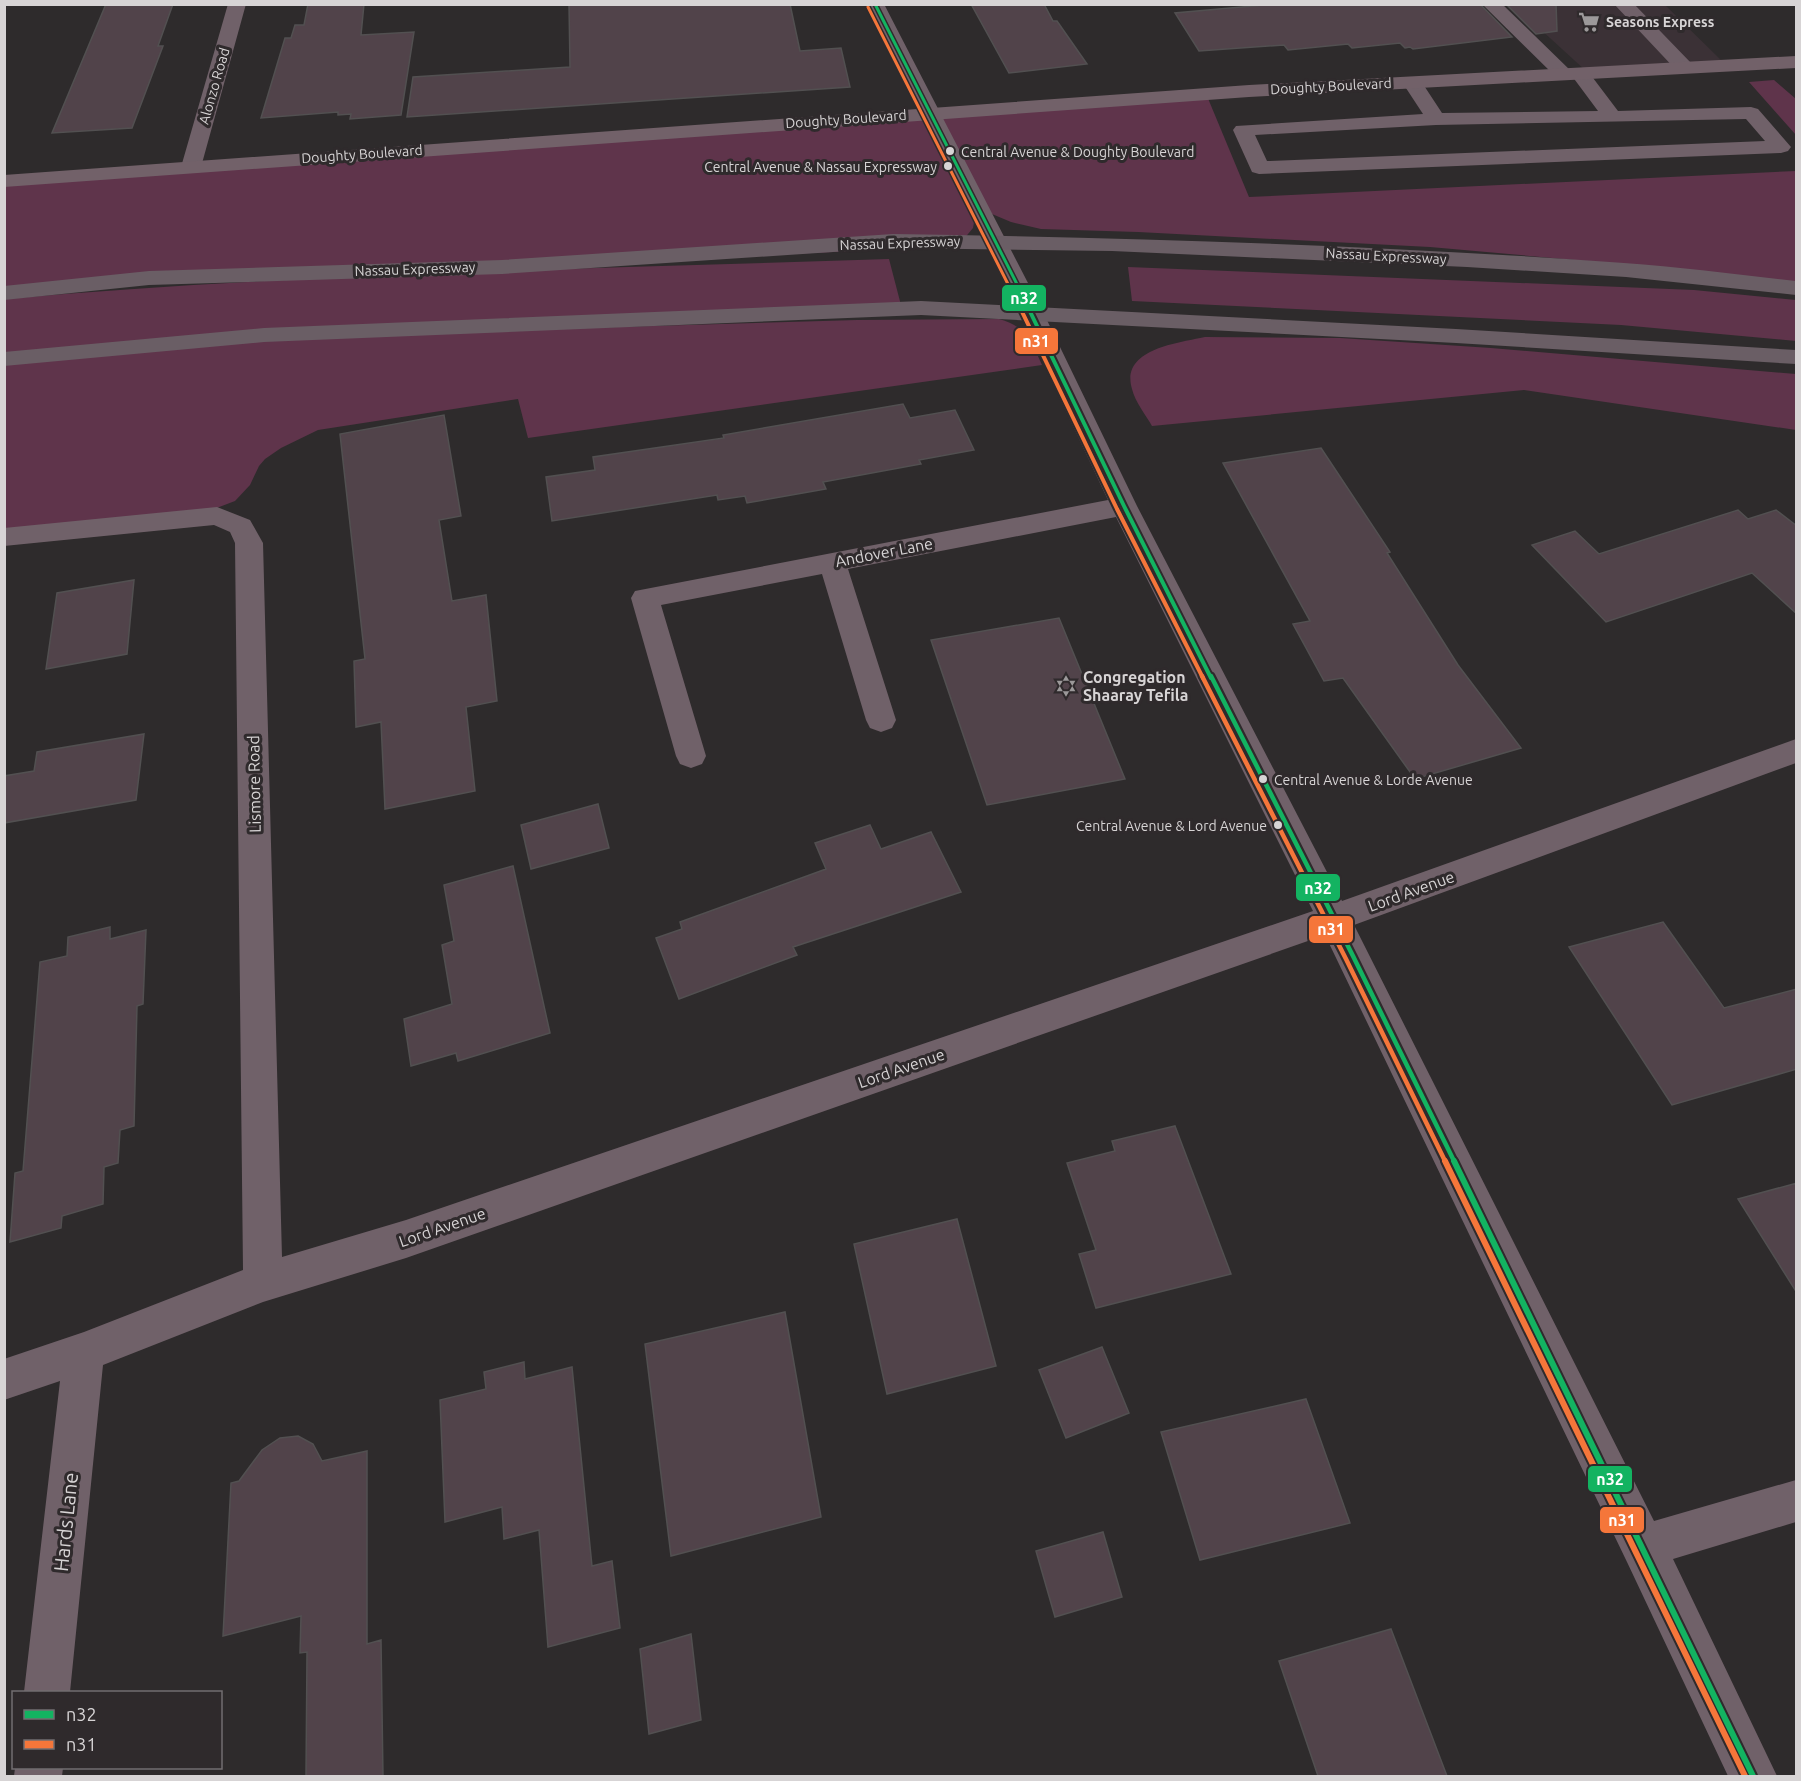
<svg xmlns="http://www.w3.org/2000/svg" width="1801" height="1781" viewBox="0 0 1801 1781" font-family="Ubuntu,sans-serif">
<rect width="100%" height="100%" fill="#2e2b2c"/>
<path fill="#3b3136" d="M1514,5h151l60,59 -139,7z"/>
<path fill="#5f344b" d="M1774,80l22,19v36l-47,-53z
M1207,96l42,101 547,-26v112l-121,-14 -245,-22 -292,-15 -97,-3 -30,-7 -19,-8 -59,-99z
M927,115l49,96 -3,17 -10,12 -18,7 -940,42v-105z
M889,259l13,50 -897,44v-54c293,-26 589,-30 884,-40z
M1128,267l566,23 102,10v41l-175,-16 -489,-24z
M999,319c27,7 32,22 43,46l-514,73 -10,-39 -200,31 -37,18 -16,11 -6,7 -9,19 -15,16 -21,8 -209,20v-165l243,-23 233,-10 376,-11z
M1205,337l135,1 151,10 305,26v56l-272,-40 -372,36c-6,-11 -17,-24 -20,-37 -12,-40 46,-46 73,-52z"/>
<path fill="#51434a" stroke="#525051" stroke-width="1.5" d="M106,4h67l-15,42h5l-31,82 -80,5z
M308,4h56l-3,31 53,-3 -13,83 -51,4 1,-5 -13,1v-3l-77,6 24,-80h6l4,-13h9z
M569,4h221l10,47 41,-3 9,39 -443,30 6,-40 157,-10z
M971,4h73l9,17h4l30,43 -78,9z
M1274,4h206l32,33 -99,12 -3,-2 -5,1 -5,-5 -48,5 -4,-4 -60,6 -4,-5 -85,6 -24,-38z
M1506,4h50l1,27 -21,3z
M903,404l7,14 45,-8 19,40 -55,10 2,4 -98,18 3,7 -79,14 -2,-7 -27,4 -1,-5 -165,26 -6,-44 49,-7 -2,-13 131,-19 -1,-3z
M444,415l17,101 -22,4 13,81 34,-6 11,106 -31,6 9,84 -90,18 -4,-87 -25,5 -2,-66 11,-2 -25,-225z
M1321,448l69,104 -3,1 71,112 63,83 -106,31 -72,-101 -19,3 -31,-57 17,-3 -87,-158z
M1738,510l10,9 28,-9 21,16v88l-45,-41 -146,49 -74,-77 43,-14 24,23z
M134,580l-7,74 -81,15 11,-76z
M1059,618l66,161 -138,26 -56,-165z
M144,734l-8,66 -132,23v-47l30,-5 3,-19z
M598,804l11,44 -78,21 -10,-44z
M870,825l11,24 50,-17 30,60 -168,55 4,8 -118,44 -23,-61 26,-9 -2,-7 146,-53 -11,-26z
M513,866l37,167 -92,28 -2,-8 -45,13 -7,-47 48,-15 -10,-59 12,-4 -10,-56z
M1663,922l61,86 73,-19v80l-125,36 -103,-158z
M110,927v12l36,-9 -3,74 -6,2 -3,120 -14,4 -2,33 -14,4 -1,37 -41,12 -1,12 -51,14 5,-69 8,-2 17,-209 27,-6 1,-19z
M1175,1126l56,148 -135,34 -17,-54 17,-4 -29,-87 48,-12 -3,-10z
M1797,1183v110l-59,-94z
M957,1219l39,147 -109,28 -33,-150z
M785,1312l36,205 -150,39 -26,-212z
M1102,1347l27,66 -63,25 -27,-68z
M524,1362l1,17 47,-12 20,199 20,-5 8,67 -72,19 -9,-117 -35,9 -2,-32 -57,15 -5,-122 46,-11 -2,-17z
M1306,1399l44,124 -150,37 -39,-128z
M298,1436l15,8 9,17 45,-10v193l14,-4 2,136h-77l1,-124 -7,1 1,-37 -78,20 8,-153 8,-2 23,-31 18,-12z
M1103,1532l19,65 -67,20 -19,-66z
M1391,1629l56,147h-129l-39,-115z
M691,1634l10,86 -52,14 -9,-85z"/>
<g fill="none" stroke-linecap="round" stroke-linejoin="round">
<path fill="#706169" fill-rule="evenodd" d="M228,4h18l-45,163 -3,4 -7,2 -7,-2 -3,-4z
M866,4h18l160,310 93,192 205,395 454,-162v24l-442,162 300,596 142,-41v42l-123,37 104,217h-49l-101,-214 -302,-627 -919,323 -143,44 -160,63 -33,327h-46l36,-311 -56,19v-41l80,-27 159,-62 -8,-727 -5,-11 -16,-7 -210,21v-18l213,-21 33,13 13,23 19,714 124,-37 907,-309 -197,-394 -268,52 48,151 -4,8 -11,4 -11,-4 -4,-8 -44,-146 -161,31 45,151 -4,8 -11,4 -11,-4 -4,-8 -45,-158 4,-7 473,-91 -88,-186z
M1482,4h20l70,68 8,-4 7,2 31,41 133,-4 7,2 33,38 -3,4 -7,2 -522,21 -7,-2 -19,-42 3,-4 187,-12 -21,-32 3,-4h14l23,35 156,-2 -26,-35 -8,4 -7,-2zM1746,119l19,22 -498,20 -12,-26 181,-10z
M1614,4h20l58,60 3,4 -3,4h-14z
M15,1768h48l-1,8h-48z"/>
<path fill="#726169" fill-rule="evenodd" d="M1796,56v12l-547,29 -1245,90v-12l1245,-90z"/>
<path fill="#6a5e65" fill-rule="evenodd" d="M893,234c244,4 488,11 731,29 58,4 115,12 172,18v14l-170,-18 -159,-10 -355,-16 -219,-3 -391,26 -353,11 -145,15v-14l145,-15 353,-11z
M921,301l535,28 340,21v14l-340,-21 -535,-28 -657,27 -260,24v-14l260,-24z"/>
<defs>
<path id="bus-1-far3" d="M875,4l149,294"/>
<path id="bus-1-far2" d="M1023,297l101,209 87,172"/>
<path id="bus-1-far1" d="M1211,676l142,280 102,207"/>
<path id="bus-1" d="M1454,1161l299,615"/>
<path id="bus-2-far3" d="M868,7l147,291"/>
<path id="bus-2-far2" d="M1015,297l102,212 86,169"/>
<path id="bus-2-far1" d="M1202,676l144,283 100,204"/>
<path id="bus-2" d="M1445,1161l300,615"/>
</defs>
<use href="#bus-1-far3" stroke="#2f2a2c" stroke-width="6"/>
<use href="#bus-1-far2" stroke="#2f2a2c" stroke-width="8"/>
<use href="#bus-1-far1" stroke="#2f2a2c" stroke-width="9"/>
<use href="#bus-1" stroke="#2f2a2c" stroke-width="10"/>
<use href="#bus-2-far3" stroke="#2f2a2c" stroke-width="6"/>
<use href="#bus-2-far2" stroke="#2f2a2c" stroke-width="8"/>
<use href="#bus-2-far1" stroke="#2f2a2c" stroke-width="9"/>
<use href="#bus-2" stroke="#2f2a2c" stroke-width="10"/>
<use href="#bus-1-far3" stroke="#13b361" stroke-width="3"/>
<use href="#bus-1-far2" stroke="#13b361" stroke-width="4"/>
<use href="#bus-1-far1" stroke="#13b361" stroke-width="4.5"/>
<use href="#bus-1" stroke="#13b361" stroke-width="6"/>
<use href="#bus-2-far3" stroke="#f5763a" stroke-width="3"/>
<use href="#bus-2-far2" stroke="#f5763a" stroke-width="4"/>
<use href="#bus-2-far1" stroke="#f5763a" stroke-width="4.5"/>
<use href="#bus-2" stroke="#f5763a" stroke-width="6"/>
</g>
<defs>
<symbol id="supermarket-bare" viewBox="-9 -9 18 18"><path d="M-6-5.5h2.5l.6 2H6L4.5 2H-2.5L-4.4-4H-6ZM-1.5 3.2a1.3 1.3 0 1 0 .1 0ZM3 3.2a1.3 1.3 0 1 0 .1 0Z" fill="#9c999a" stroke="#2f2a2c" stroke-width="2.5" paint-order="stroke"/></symbol>
<symbol id="synagogue-bare" viewBox="-9 -9 18 18"><path d="M0-6.5L5.6 3.2H-5.6ZM0 6.5L5.6-3.2H-5.6Z" fill="#9c999a" stroke="#2f2a2c" stroke-width="2.5" paint-order="stroke"/></symbol>
</defs>
<g fill-rule="evenodd">
<use href="#supermarket-bare" x="1574" y="7" width="30" height="30"/>
<use href="#synagogue-bare" x="1051" y="671" width="30" height="30"/>
</g>
<g fill="#d7d4d5" stroke="#2f2a2c" stroke-width="2">
<circle cx="950" cy="151" r="5"/>
<circle cx="948" cy="166" r="5"/>
<circle cx="1263" cy="779" r="5"/>
<circle cx="1278" cy="825" r="5"/>
</g>
<g text-anchor="middle" stroke-width="6" stroke-linejoin="round" paint-order="stroke">
<g font-size="14" font-weight="bold" fill="#d7d4d5" stroke="#2f2a2c" text-anchor="start">
<text x="1606" y="27">Seasons Express</text>
</g>
<g font-size="14" fill="#d7d4d5" stroke="#2f2a2c">
<text transform="translate(214 86) rotate(-74)" y="5">Alonzo Road</text>
<text transform="translate(1331 86) rotate(-3)" y="5">Doughty Boulevard</text>
<text transform="translate(846 119) rotate(-4)" y="5">Doughty Boulevard</text>
<text transform="translate(362 154) rotate(-4)" y="5">Doughty Boulevard</text>
<text transform="translate(900 243) rotate(-2)" y="5">Nassau Expressway</text>
<text transform="translate(1386 256) rotate(3)" y="5">Nassau Expressway</text>
<text transform="translate(415 269) rotate(-2)" y="5">Nassau Expressway</text>
</g>
<g font-size="14" fill="#d7d4d5" stroke="#2f2a2c" text-anchor="start">
<text x="961" y="157">Central Avenue &amp; Doughty Boulevard</text>
<text x="937" y="172" text-anchor="end">Central Avenue &amp; Nassau Expressway</text>
<text x="1274" y="785">Central Avenue &amp; Lorde Avenue</text>
<text x="1267" y="831" text-anchor="end">Central Avenue &amp; Lord Avenue</text>
</g>
<g font-size="16" fill="#d7d4d5" stroke="#2f2a2c">
<text transform="translate(884 552) rotate(-11)" y="6">Andover Lane</text>
<text transform="translate(254 784) rotate(-91)" y="6">Lismore Road</text>
<text transform="translate(1411 891) rotate(-20)" y="6">Lord Avenue</text>
<text transform="translate(901 1068) rotate(-19)" y="6">Lord Avenue</text>
<text transform="translate(442 1227) rotate(-19)" y="6">Lord Avenue</text>
</g>
<g font-size="16" font-weight="bold" fill="#d7d4d5" stroke="#2f2a2c" text-anchor="start">
<text x="1083" y="683">Congregation<tspan x="1083" dy="18">Shaaray Tefila</tspan></text>
</g>
<g font-size="20" fill="#d7d4d5" stroke="#2f2a2c">
<text transform="translate(66 1522) rotate(-84)" y="7">Hards Lane</text>
</g>
</g>
<g stroke="#2f2a2c" stroke-width="2">
<rect x="1001" y="284" width="46" height="28" rx="6" fill="#13b361"/>
<rect x="1014" y="327" width="45" height="28" rx="6" fill="#f5763a"/>
<rect x="1295" y="873" width="46" height="29" rx="6" fill="#13b361"/>
<rect x="1308" y="915" width="46" height="29" rx="6" fill="#f5763a"/>
<rect x="1587" y="1465" width="46" height="28" rx="6" fill="#13b361"/>
<rect x="1599" y="1506" width="46" height="28" rx="6" fill="#f5763a"/>
</g>
<g font-size="16" text-anchor="middle" font-weight="bold" fill="#fff">
<text x="1024" y="304">n32</text>
<text x="1036" y="347">n31</text>
<text x="1318" y="894">n32</text>
<text x="1331" y="935">n31</text>
<text x="1610" y="1485">n32</text>
<text x="1622" y="1526">n31</text>
</g>
<rect width="1801" height="1781" fill="none" stroke="#d7d4d5" stroke-width="12"/>
<rect x="12" y="1691" width="210" height="78" fill="#2f2a2c" stroke="#726e70" stroke-width="1.5"/>
<rect x="24" y="1710" width="30" height="9" fill="#13b361" stroke="#726e70" stroke-width="1.5"/>
<text x="66" y="1721" font-size="18" fill="#d7d4d5">n32</text>
<rect x="24" y="1740" width="30" height="9" fill="#f5763a" stroke="#726e70" stroke-width="1.5"/>
<text x="66" y="1751" font-size="18" fill="#d7d4d5">n31</text>
</svg>
